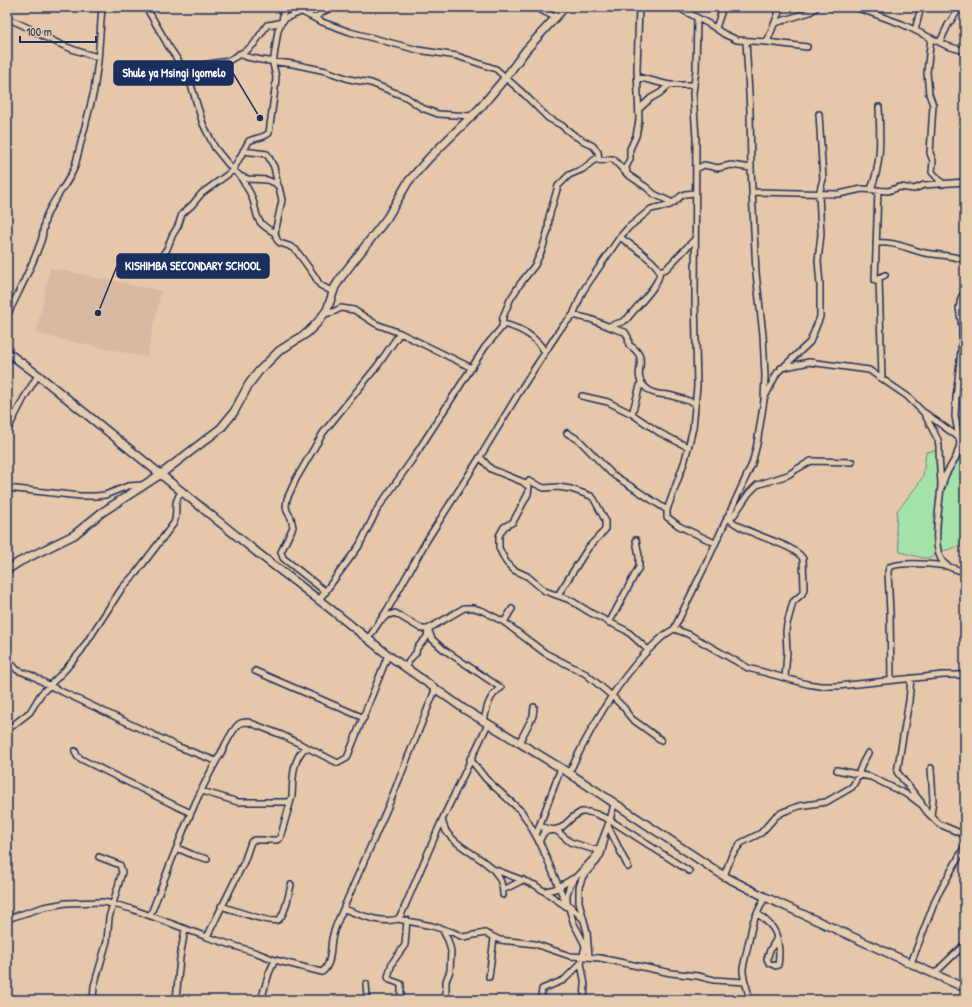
<svg xmlns="http://www.w3.org/2000/svg" width="972" height="1007" viewBox="0 0 972 1007" font-family="'Patrick Hand',sans-serif">
<rect width="100%" height="100%" fill="#e6c7a9"/>
<filter id="ink" filterUnits="userSpaceOnUse"><feTurbulence type="fractalNoise" baseFrequency=".025" numOctaves="2"/><feDisplacementMap in="SourceGraphic" scale="8" xChannelSelector="R" yChannelSelector="G"/><feConvolveMatrix kernelMatrix="1 2 1 2 8 2 1 2 1" color-interpolation-filters="sRGB"/></filter>
<g filter="url(#ink)">
<path fill="#d8b8a0" d="M50,268l111,23 -14,66 -111,-23z"/>
<path fill="#a5e2a9" stroke="#608884" d="M941,450l2,37 13,-25 8,-6 1,1v47l-5,42 -23,7 -6,5h-8l-23,-6 -4,-22 1,-19 20,-25 6,-10 3,-24z"/>
<g fill="none" stroke-linecap="round" stroke-linejoin="round">
<defs>
<path id="street" d="M146,7l23,40 19,28 15,49 12,24 18,22 7,6 8,3 19,1 8,3 4,4 3,13 -7,33 2,7 3,3 9,3 7,4 18,25 6,10 13,7
M292,7l30,15 28,10 68,18 39,6 39,13 29,26 23,23 13,7 14,11 18,10 5,6 1,8c4,2 9,-2 14,-1l14,15 19,13 8,7 19,9
M534,7l21,10
M677,7l32,17 15,10 13,6 30,2 40,5
M855,7l47,17 45,22 18,5
M314,18l17,-11
M7,19c15,4 28,13 42,20 16,8 32,14 49,18
M775,23l35,-11 7,-5
M716,28l7,-21
M915,30l6,-23
M931,38l-4,34 2,22 4,11 -3,48 3,8 -1,11 11,12
M767,42l14,-35
M940,42l8,-17 12,-18
M239,54l8,3 14,3 32,4 33,7 23,8 22,4 35,14 16,11 16,6 34,2
M184,68l44,-7 19,-11 7,-6 13,-19 7,-1 8,-2 2,-15
M637,77l32,8h25l-1,8 3,45 -1,160 2,88 -4,42 -8,32 -18,50v7l12,9 36,17
M694,85l2,-15 1,-52
M639,109l12,-11 9,-5 9,-8
M243,151l24,3 7,13 4,19
M696,169l8,-4 14,3 13,-3 20,3
M627,174l-1,-7 4,-8v-10l6,-13 3,-16 -2,-51 2,-62
M240,176c3,6 8,12 11,19 9,21 0,25 24,38
M871,189c11,-26 9,-54 8,-82
M878,190l-3,90 10,-5
M753,192l86,2 23,-5 26,2 12,-4 14,2 10,-4 41,-3
M876,243c18,-2 32,6 49,10 13,2 27,2 40,7
M164,253l3,-4 5,-13 6,-10 4,-12 10,-9 10,-12 25,-18 6,-5 16,-29c7,-4 13,-2 20,-8l6,-44 1,-12 -3,-13 5,-34 3,-7 5,-5 15,-6
M659,271l7,-2 29,-30
M879,279l3,100
M324,314l9,-2 8,-4 13,2 22,14 24,9 72,35
M573,315l17,4 25,10 10,3 3,5 1,8c26,16 -4,29 21,46 6,4 12,3 18,4 9,2 18,5 27,8
M7,316c12,-25 25,-49 34,-75 3,-8 2,-17 5,-24 7,-19 22,-32 29,-51l19,-75 4,-30 4,-54
M503,324c17,4 33,13 42,28
M609,326l13,-4 5,-3c7,-10 36,-37 32,-48 -2,-9 -31,-28 -39,-34
M781,368l28,-6 60,8 38,26 17,17 14,27 1,6c0,13 1,25 2,37 0,19 -11,64 2,79 5,7 15,7 22,10
M582,396l26,6 24,12 28,19 28,14
M765,397l12,-24 33,-31 10,-25v-32l-2,-24 3,-27 -2,-40 4,-15 -4,-65
M925,413l36,26 4,1
M632,414l9,-32
M7,431l17,-33 14,-23
M567,433l12,7 32,33
M480,457l11,12 32,13 6,5 -1,7 -15,28 -9,5 -5,9v12l7,14 8,8 13,6 18,15 25,9 21,13 36,18 21,19
M615,476l52,34
M529,481l15,7 14,-1 13,2 20,7 3,3 11,21v10l-17,18 -30,47
M942,487l3,-11 11,-19 4,-13 -5,-28 1,-18 6,-56v-15l-3,-19 2,-10 4,-7
M7,488l73,8h16l9,-1 23,-9 15,-1
M727,517c18,19 68,26 76,42l1,30 -2,5 -9,8 -6,22 -1,7 1,21 -2,26
M727,517l7,-2 15,-22 8,-8 31,-10 9,-6 14,-8 41,1
M326,592l-43,-34 -2,-6 12,-25 -2,-9 -4,-7 -1,-5 1,-7 9,-20 27,-46 55,-68 22,-32
M319,600l40,-54 19,-38 34,-48 73,-113 17,-20 1,-10 7,-17 10,-16 15,-19 7,-15 6,-20 1,-13 9,-31 11,-11 14,-6 15,-12
M383,619l3,-3 9,-3 27,16h6l36,-21h10l9,3 21,11 41,31 41,21 26,22
M504,622l8,-13
M609,623l30,-56v-11l-3,-16
M428,629l4,10 11,10 58,39c-12,6 -15,22 -17,34
M674,629l32,-65 46,-100 5,-20 7,-44 1,-24 -2,-41 -7,-62 -5,-105 -1,-57 -4,-70
M368,639l21,-32 38,-67 53,-83 43,-71 38,-58 12,-13 10,-24 6,-9 31,-45 8,-9 23,-19 19,-4 3,-2 8,-7 4,-2 10,-1
M7,658l10,12 16,6 17,10 129,61 37,14
M405,668l6,-10 5,-5 1,-5 10,-11 1,-7
M255,671l109,47
M911,678l-2,23 -12,71 24,30
M891,680l-1,-68 -2,-40 1,-5c15,-6 41,-3 57,-1
M612,696l13,13 2,4 5,6 29,21
M7,730l23,-18 11,-18 24,-24 16,-19 41,-63 14,-15 38,-50c5,-12 -3,-19 8,-32
M519,743l14,-27 1,-9
M75,751l2,5 4,3 93,46 17,8
M470,759l16,20 35,32 6,9 14,25 24,56 19,19
M837,770l34,7 39,19 12,9 5,7 12,12 26,11
M569,773c21,-44 53,-101 90,-133 4,-4 9,-8 15,-11l14,5 60,34 59,16 13,2h18l105,-11h22
M202,791l36,11h50l3,-2 1,-4c1,-17 0,-36 13,-48
M931,816l2,-16 -2,-32
M442,820c2,6 3,12 8,16 17,20 54,27 53,59
M539,826l18,5 13,11 22,7h7
M608,826l20,41
M536,835l25,-67
M539,842l5,-10 17,-4 12,-11 8,-5h8l7,2 14,6 79,51
M177,848l16,7 14,4
M493,869l42,16 32,22
M724,876l8,-21 9,-12 20,-10 15,-17 7,-4 16,-6 27,-4 26,-15 3,-5 8,-20 5,-9
M503,890l20,-10
M546,891l9,-2 19,-11
M221,906c9,3 51,18 57,14 7,-4 11,-27 13,-35
M344,909c17,6 37,15 54,10l4,-6 40,-93 46,-96
M757,913c5,4 11,9 15,14 7,9 8,26 6,38l-2,1 -7,-3 -2,-4 3,-9 7,-12
M150,916c22,-55 41,-112 71,-163 5,-9 10,-22 18,-29 3,-2 5,-2 9,-2l34,13 56,28 9,-5 41,-103
M7,919l37,-12 22,-4 37,-1 10,2 19,5 75,28 50,16 18,7 47,12c10,-8 8,-22 10,-33 1,-6 3,-10 5,-16l53,-121 45,-112
M398,919l34,7 20,6 11,5 22,-4 15,7 35,4 35,12 30,2 71,15 27,3 16,4 31,2
M442,929l6,11 3,11 -1,20 -4,10v19
M207,937l37,-75 7,-20 3,-2h23l3,-2 11,-38
M589,957l-2,-25 -8,-30v-15l4,-11 14,-15 4,-7 4,-15
M911,963l26,-67 28,-50
M935,973l30,-29
M489,977l5,-39
M93,1000l1,-14 13,-45 2,-23 13,-46 -2,-7 -21,-8
M176,1000l4,-42 5,-29
M261,1000l8,-27 6,-13
M365,1000l2,-4 -1,-12
M401,1000v-16l-11,-4 -2,-3 4,-14 13,-18 2,-25
M543,1000l-2,-3 1,-8 22,-9 17,-17
M584,1000l1,-15 -4,-22 4,-16 -1,-4 -10,-19 -7,-22v-8l3,-9 5,-7 19,-20 3,-4 13,-34 4,-16
M749,1000c0,-11 -7,-21 -6,-32l10,-46 12,-25"/>
<path id="secondary" d="M7,352l31,23 221,179 69,53 60,48 76,54 105,64 155,103 41,21 200,91
M7,570l12,-8 55,-27 27,-22 60,-39 60,-46 13,-16 15,-28 10,-13 20,-20 28,-18 10,-10 10,-13 8,-23 7,-11 45,-58 21,-36 21,-24 51,-50 26,-31 20,-27 39,-43"/>
</defs>
<use href="#street" stroke="#1b2f5e" stroke-width="8"/>
<use href="#secondary" stroke="#1b2f5e" stroke-width="10"/>
<use href="#street" stroke="#e6cbad" stroke-width="5"/>
<use href="#secondary" stroke="#e6cbad" stroke-width="7"/>
</g>
</g>
<path fill="none" stroke="#1b2f5e" stroke-width="1.5" d="M260 118L233 73M98 313L117 266"/>
<g fill="#1b2f5e" stroke="#e6cbad" stroke-width="1.5">
<circle cx="260" cy="118" r="4"/>
<circle cx="98" cy="313" r="4"/>
</g>
<g fill="#1b2f5e" stroke="#1b2f5e" stroke-width="1.5">
<rect x="114" y="61" width="119" height="24" rx="4"/>
<rect x="117" y="254" width="152" height="24" rx="4"/>
</g>
<g font-size="12" text-anchor="middle" font-weight="bold" fill="#fff">
<text x="174" y="77">Shule ya Msingi Igomelo</text>
<text x="193" y="270">KISHIMBA SECONDARY SCHOOL</text>
</g>
<rect width="972" height="1007" fill="none" stroke="#e6cbad" stroke-width="24"/>
<rect x="12" y="12" width="948" height="983" fill="none" stroke="#1b2f5e" stroke-width="1.5" filter="url(#ink)"/>
<path d="M20 36v6h76v-6" fill="none" stroke="#1b2f5e" stroke-width="2"/>
<text x="26" y="36" font-size="12" fill="#1b2f5e" stroke="#e6cbad" stroke-width="3" paint-order="stroke">100 m</text>
</svg>
